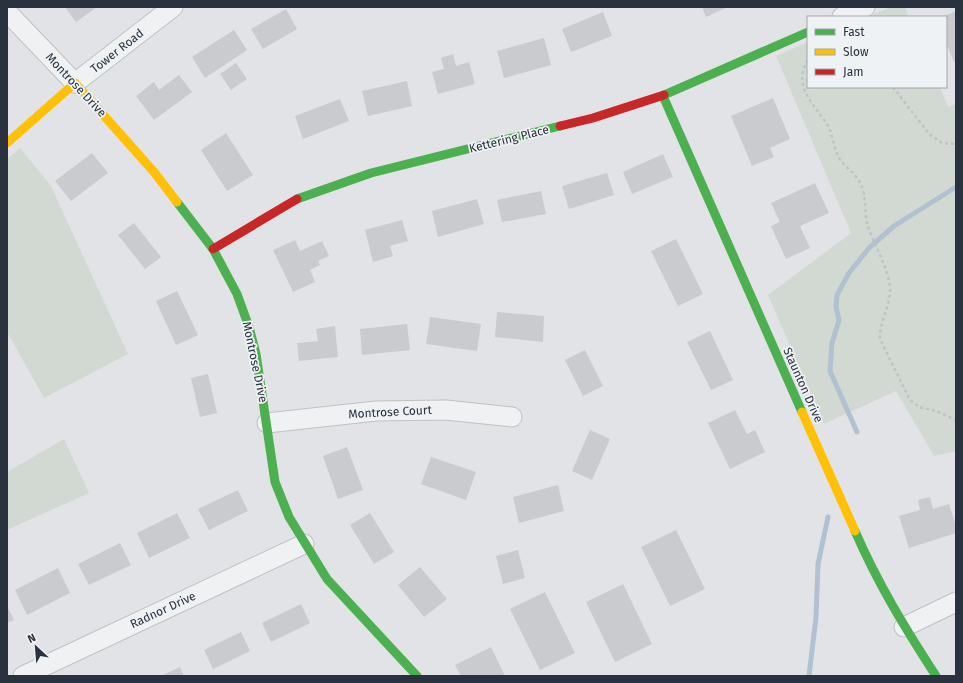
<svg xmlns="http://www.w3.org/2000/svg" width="963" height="683" viewBox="0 0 963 683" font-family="'Fira Sans',sans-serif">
<rect width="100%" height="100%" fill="#e1e3e6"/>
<path fill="#d2d9d2" d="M891,7h14l4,10h-42z
M808,42v45h132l8,20 8,-3v347l-22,5 -38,-65 -72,33 -56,-129 83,-62 -75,-177z
M20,148l31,38 77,168 -84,44 -37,-66v-173z
M64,439l25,54 -82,37v-58z"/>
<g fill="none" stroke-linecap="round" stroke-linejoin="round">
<path stroke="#b1c1d0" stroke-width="5" d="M857,432l-27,-61 2,-28 7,-23 -3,-13 1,-12 12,-22 20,-25 25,-22 62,-39
M809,676l7,-59 2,-53 10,-47"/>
</g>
<path fill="#c9cbce" d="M65,7h32l-21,15z
M702,7h26l-22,10z
M286,9l11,20 -34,20 -12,-20z
M956,11v50l-2,1 -8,-19v-26h-4z
M603,12l9,24 -41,16 -9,-23z
M234,30l13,20 -42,28 -13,-21z
M544,38l7,27 -47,13 -7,-27z
M453,54l3,12 13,-4 6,22 -37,10 -6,-22 12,-3 -3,-11z
M236,63l11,16 -16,11 -11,-16z
M179,75l13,17 -38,28 -18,-24 18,-14 5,8z
M407,81l5,25 -44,10 -6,-25z
M773,98l17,41 -20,9 4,9 -22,9 -21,-50z
M340,99l9,22 -46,18 -8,-23z
M226,133l27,42 -26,16 -26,-41z
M92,153l16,20 -37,28 -16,-20z
M663,154l10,23 -41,17 -9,-22z
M607,173l7,22 -45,14 -7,-23z
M815,183l14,30 -29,13 10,22 -24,11 -15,-33 9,-4 -9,-19z
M541,191l5,23 -44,8 -5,-22z
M477,199l7,25 -46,13 -6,-26z
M402,220l6,21 -18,5 3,10 -20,6 -8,-32z
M134,223l27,34 -16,12 -27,-34z
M676,239l27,55 -25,12 -27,-55z
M295,240l5,11 22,-10 7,15 -11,5 2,4 -10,5 5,12 -22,10 -20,-42z
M177,291l21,44 -22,10 -20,-44z
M497,312l47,4 -1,26 -48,-5z
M430,317l51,7 -4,27 -51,-7z
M407,324l3,26 -48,5 -2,-26z
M335,326l3,31 -39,4 -2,-18 21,-2 -2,-12z
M710,331l23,49 -22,10 -24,-48z
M585,350l18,36 -20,10 -18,-36z
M208,374l9,39 -17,4 -9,-39z
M735,410l12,24 8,-4 10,22 -35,17 -22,-46z
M590,430l20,9 -18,41 -20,-9z
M347,447l16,43 -25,9 -15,-43z
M431,457l45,15 -10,28 -45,-16z
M558,485l6,26 -45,12 -6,-26z
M238,490l10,21 -39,19 -11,-21z
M930,497l3,12 16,-5 7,22v7l-47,15 -10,-32 21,-6 -2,-10z
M177,513l13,25 -41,20 -12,-25z
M370,513l24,39 -20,12 -24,-39z
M676,530l29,59 -35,17 -29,-59z
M120,543l11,22 -42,20 -11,-21z
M518,550l7,28 -22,6 -7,-28z
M420,567l27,32 -23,18 -26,-32z
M58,568l12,25 -43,22 -12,-25z
M623,584l29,60 -37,18 -29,-60z
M545,592l30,61 -35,17 -30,-61z
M301,604l9,19 -39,19 -9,-19z
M7,606l7,14 -7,3z
M241,632l9,19 -37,18 -9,-19z
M491,647l14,29h-44l-6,-11z
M180,667l4,9h-23z"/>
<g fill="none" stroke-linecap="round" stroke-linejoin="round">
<defs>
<path id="street" d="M7,12l68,71 98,-76
M842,17l23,-10
M267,423l109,-12 70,-1 66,7
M904,627l52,-25
M23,676l281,-132"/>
</defs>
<use href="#street" stroke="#bfc1c4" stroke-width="21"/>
<path stroke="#bfc2c6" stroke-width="2.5" stroke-dasharray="3 3" stroke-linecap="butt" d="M808,60c-16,26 5,43 19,64 6,9 6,22 11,32 5,10 16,16 21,25 8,13 5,28 8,42 6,21 24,48 23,69 -1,17 -11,31 -10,47l30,61 9,7 17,4 20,9
M893,87l36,47 13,9 14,1"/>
<use href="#street" stroke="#f0f1f2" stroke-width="19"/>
<path stroke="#4caf50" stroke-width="9" d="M664,95l144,-63
M663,96l139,316
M297,199l74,-26 189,-47
M177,202l36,47 24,45 12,33 7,27 19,128 14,35 38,62 90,97
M855,531c23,53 50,97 81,145"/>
<path stroke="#ffc107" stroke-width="9" d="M7,143l68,-60 79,89 23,30
M802,412l53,119"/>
<path stroke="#c62828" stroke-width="9" d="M560,126l33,-8 71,-23
M213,249l84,-50"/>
</g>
<g text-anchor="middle" stroke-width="3.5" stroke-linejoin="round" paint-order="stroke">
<g font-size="12" fill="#29323e" stroke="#eef2f5">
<text transform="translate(117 51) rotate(-38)" y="4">Tower Road</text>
<text transform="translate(76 85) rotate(47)" y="4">Montrose Drive</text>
<text transform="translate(509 139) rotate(-14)" y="4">Kettering Place</text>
<text transform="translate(255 362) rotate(78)" y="4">Montrose Drive</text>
<text transform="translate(803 385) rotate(66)" y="4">Staunton Drive</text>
<text transform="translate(390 412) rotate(-3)" y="4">Montrose Court</text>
<text transform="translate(163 610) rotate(-25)" y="4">Radnor Drive</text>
</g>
</g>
<rect width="963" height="683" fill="none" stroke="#29323e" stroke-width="16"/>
<rect x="807" y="16" width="140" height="72" fill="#eef2f5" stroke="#9fa5ac"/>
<rect x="815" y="29" width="20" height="6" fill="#4caf50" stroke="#9fa5ac"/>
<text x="843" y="36" font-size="12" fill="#29323e">Fast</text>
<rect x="815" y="49" width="20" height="6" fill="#ffc107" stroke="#9fa5ac"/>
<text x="843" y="56" font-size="12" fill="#29323e">Slow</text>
<rect x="815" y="69" width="20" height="6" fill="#c62828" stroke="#9fa5ac"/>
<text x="843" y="76" font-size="12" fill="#29323e">Jam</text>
<g transform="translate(36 647) rotate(334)" stroke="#eef2f5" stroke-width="3" paint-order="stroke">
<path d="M0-3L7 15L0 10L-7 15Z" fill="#29323e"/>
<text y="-6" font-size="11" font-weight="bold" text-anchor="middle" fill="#29323e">N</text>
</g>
</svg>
